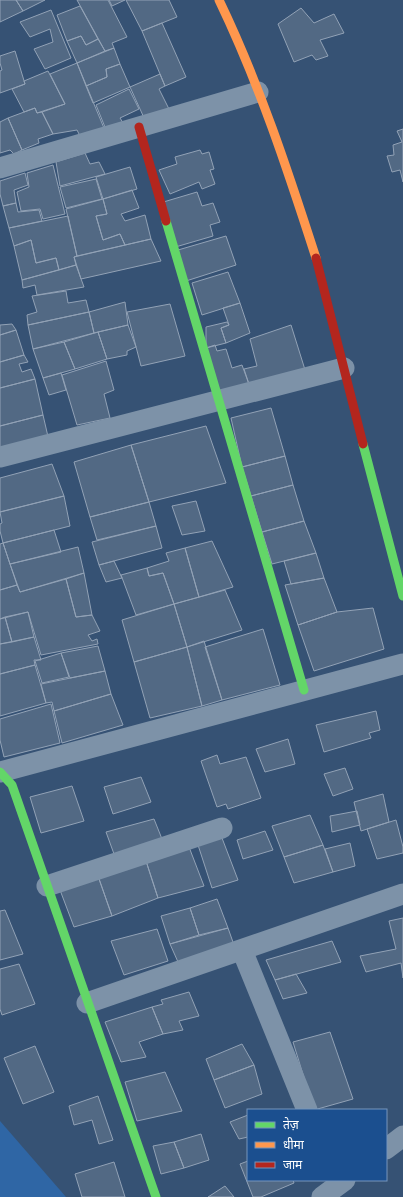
<svg xmlns="http://www.w3.org/2000/svg" width="403" height="1197" viewBox="0 0 403 1197" font-family="Raleway,'Noto Sans Devanagari',sans-serif">
<rect width="100%" height="100%" fill="#365274"/>
<path fill="#2f66a5" d="M0,1121l66,76h-66z"/>
<path fill="#526984" stroke="#92a2b6" d="M0,0h16l7,11 -23,11z
M16,0h29l-22,11z
M77,0h31l19,37 -15,6 2,5 -9,3z
M109,0h16l-13,6z
M126,0h43l8,17 -35,14z
M80,6l18,33 -12,6 -5,-9 -14,5 -10,-26z
M301,8l13,15 20,-9 10,19 -24,7 8,16 -12,4 -4,-5 -18,7 -16,-38z
M51,10l20,48 -26,11 -11,-20 19,-7 -3,-13 -20,8 -10,-15z
M162,23l24,54 -21,9 -23,-55z
M81,36l5,9 12,-6 7,12 -28,12 -10,-22z
M114,48l6,16 -14,5 1,8 -21,9 -9,-23z
M15,51l10,33 -25,9v-22l2,-1 -2,-7v-7z
M77,63l29,70 -23,9 -6,-12 -24,4 -11,-22 23,-8 -15,-30z
M120,64l10,23 -37,16 -7,-17 21,-9 -1,-8z
M48,71l17,33 -28,9 -2,-5 -11,4 -12,-23 13,-5 -1,-3z
M160,74l5,12 -6,3 10,20 -24,11 -15,-33z
M129,89l10,20 -19,9 5,8 -18,6 -11,-27z
M35,108l2,5 5,-1 11,22 -15,5 1,4 -17,7 -14,-32z
M8,118l14,32 -8,4 -4,-4 -10,3v-31z
M403,129v53l-3,-12 -8,2 -5,-16 7,-1 -1,-10 9,-3 -5,-11z
M200,150l2,4 7,-2 5,17 -4,1 5,14 -13,5 -3,-7 -29,12 -11,-24 18,-6 -2,-7z
M85,153l5,11 9,-2 6,12 -45,12 -4,-24z
M53,165l12,49 -22,5 -3,-10 -19,2 -4,-19 12,-5 -2,-14z
M130,167l7,22 -34,10 -7,-22z
M25,173l3,12 -14,5 2,13 -13,3 -3,-12v-13z
M96,179l6,20 -36,9 -6,-21z
M132,190l7,18 -18,6 4,7 20,-6 6,24 -26,6 -5,-11 -17,6 -7,-24 11,-2 -4,-15z
M197,192l5,14 11,-3 7,19 -10,3 3,11 -41,12 -12,-45z
M103,199l4,15 -11,2 7,24 17,-6 5,11 -48,11 -11,-47z
M16,203l2,9 21,-2 3,11 -33,7 -6,-22z
M68,216l9,40 -3,1 2,8 -17,5 -3,-12 -20,5 -5,-23 -17,6 -5,-18z
M226,236l10,29 -50,16 -8,-31z
M151,239l10,22 -80,18 -7,-22z
M31,240l5,23 20,-5 3,12 -37,10 -8,-34z
M76,265l8,22 -47,8 -2,-10 -12,3 -1,-8z
M228,272l12,31 -38,12 -10,-32z
M66,291l2,12 18,-3 3,12 -61,13 -1,-10 10,-3 -5,-16z
M125,302l3,23 -34,8 -5,-21z
M240,303l10,30 -24,10 -5,-15 8,-3 -6,-17z
M170,304l15,52 -44,10 -14,-54z
M89,312l5,21 -61,16 -5,-24z
M227,322l2,3 -8,3 5,15 -20,5v-21z
M12,324l4,6 -16,5v-10z
M128,325l8,22 -9,4v4l-20,4 -9,-27z
M291,325l15,48 -55,17 -7,-21 13,-3 -7,-27z
M16,330l8,25 -24,7v-27z
M98,332l9,27 -32,10 -11,-27z
M64,342l11,27 -32,9 -10,-29z
M215,345l2,6 9,-2 6,19 10,-3 9,25 -31,8 -14,-50z
M24,355l4,7 -9,2 3,8 9,-3 4,10 -35,9v-26z
M106,361l8,29 -10,4 6,24 -33,7 -15,-50z
M61,373l5,17 -17,5 -6,-17z
M35,379l8,36 -43,11v-38z
M271,408l14,48 -43,11 -11,-49z
M43,415l6,26 -49,13v-28z
M206,426l20,57 -77,19 -18,-57z
M131,445l18,57 -59,15 -16,-55z
M285,456l8,29 -42,11 -9,-29z
M52,464l12,32 -64,16v-34z
M293,485l11,36 -42,11 -11,-36z
M64,496l6,30 -67,17 -3,-12v-7l2,-1 -2,-11z
M196,501l9,30 -23,4 -10,-29z
M149,502l7,24 -59,14 -7,-23z
M304,521l12,32 -44,11 -10,-32z
M156,526l6,22 -63,17 -7,-23z
M54,530l7,22 -51,12 -7,-21z
M212,541l21,46 -34,10 -14,-49z
M3,543l14,42 -17,5v-46z
M78,547l6,26 -64,19 -10,-28z
M185,548l14,49 -25,7 -11,-31 -14,3 -2,-8 22,-7 -3,-8z
M316,553l8,25 -33,6 -7,-23z
M114,561l8,17 -16,4 -7,-17z
M147,568l2,8 14,-3 11,31 -38,11 -15,-40z
M84,573l8,42 -16,2 -10,-38z
M324,578l13,34 -39,13 -13,-40z
M66,579l10,38 16,-2 8,16 -12,4 4,6 5,-2 1,5 -57,11 -13,-43 -28,7v-29l17,-5 3,7z
M225,590l17,40 -55,17 -13,-43z
M174,604l13,43 -53,15 -12,-42z
M373,608l11,41 -70,22 -16,-46 39,-13z
M28,612l6,25 -22,5 -7,-25z
M5,617l7,25 -12,2v-26v1z
M263,629l17,56 -58,15 -17,-53z
M34,637l7,23h-7l1,5 -35,9v-30z
M204,641l18,59 -20,6 -15,-59z
M98,646l7,25 -35,7 -9,-25z
M187,647l15,59 -52,12 -16,-56z
M61,653l8,24 -27,6 -7,-22z
M35,665l11,38 -46,13v-42z
M105,671l6,23 -57,17 -2,-9 -6,1 -5,-19z
M111,694l12,31 -61,18 -8,-32z
M51,704l9,39 -56,14 -4,-17v-21z
M376,711l4,19 -11,3 2,5 -47,14 -8,-27z
M288,739l7,25 -30,8 -9,-23z
M217,755l3,9 26,-7 15,41 -33,11 -2,-5 -9,3 -16,-46z
M345,768l8,21 -20,7 -9,-22z
M141,777l10,25 -38,12 -9,-27z
M72,786l12,35 -43,12 -11,-36z
M383,794l6,28 -28,9 -7,-29z
M357,811l3,14 -28,7 -2,-16z
M310,815l13,30 -39,12 -12,-31z
M154,819l8,20 -48,15 -8,-22z
M396,820l7,27v6l-26,6 -10,-30z
M265,831l8,19 -30,9 -6,-19z
M222,838l16,42 -26,8 -14,-43z
M350,843l5,23 -22,6 -8,-23z
M323,845l10,27 -39,11 -10,-26z
M189,847l15,39 -46,12 -12,-37z
M146,861l12,37 -46,18 -14,-40z
M98,876l14,40 -38,11 -14,-37z
M217,899l11,29 -29,7 -9,-27z
M190,908l9,27 -29,9 -9,-28z
M5,910l18,44 -23,6v-49z
M403,918v60l-2,-15 -35,9 -6,-16 36,-7 -7,-28z
M228,928l6,17 -56,17 -8,-18z
M157,929l11,32 -44,14 -13,-34z
M332,941l9,21 -66,18 -9,-20z
M19,964l16,40 -33,11 -2,-6v-40z
M296,974l11,19 -24,6 -8,-19z
M189,992l10,24 -20,5 4,9 -20,4 -11,-27 11,-3 -2,-4z
M152,1007l11,27 -24,8 7,15 -25,5 -16,-40z
M330,1032l23,67 -39,11 -21,-68z
M242,1044l12,21 -40,15 -8,-21z
M35,1046l19,46 -31,12 -19,-46z
M254,1065l8,29 -37,14 -11,-28z
M165,1072l17,39 -45,10 -12,-39z
M98,1096l15,44 -14,4 -7,-24 -18,5 -5,-19z
M248,1115v22l-9,2 -9,-17z
M201,1134l8,26 -25,8 -10,-26z
M174,1142l10,26 -23,6 -8,-28z
M248,1161v19h45l1,3 -33,14h-8l-13,-33z
M114,1162l11,35h-43l-7,-23z
M225,1186l9,11h-26z"/>
<g fill="none" stroke-linecap="round" stroke-linejoin="round">
<path stroke="#7d92a8" stroke-width="21" d="M0,168l258,-76
M0,457l344,-89
M0,772l403,-108
M47,886l175,-58
M242,950l65,160
M87,1003l316,-109
M386,1149l17,-13
M322,1197l23,-17"/>
<path stroke="#63d668" stroke-width="9" d="M166,221l138,469
M363,444l40,152
M0,772l12,13 144,412"/>
<path stroke="#ff974d" stroke-width="9" d="M219,0c40,83 69,171 97,258"/>
<path stroke="#b3261e" stroke-width="9" d="M139,127l27,94
M316,258l47,186"/>
</g>
<rect x="247" y="1109" width="140" height="72" fill="#1b4f8f" stroke="#7695bc"/>
<rect x="255" y="1122" width="20" height="6" fill="#63d668" stroke="#7695bc"/>
<text x="283" y="1129" font-size="12" fill="#ffffff">तेज़</text>
<rect x="255" y="1142" width="20" height="6" fill="#ff974d" stroke="#7695bc"/>
<text x="283" y="1149" font-size="12" fill="#ffffff">धीमा</text>
<rect x="255" y="1162" width="20" height="6" fill="#b3261e" stroke="#7695bc"/>
<text x="283" y="1169" font-size="12" fill="#ffffff">जाम</text>
</svg>
